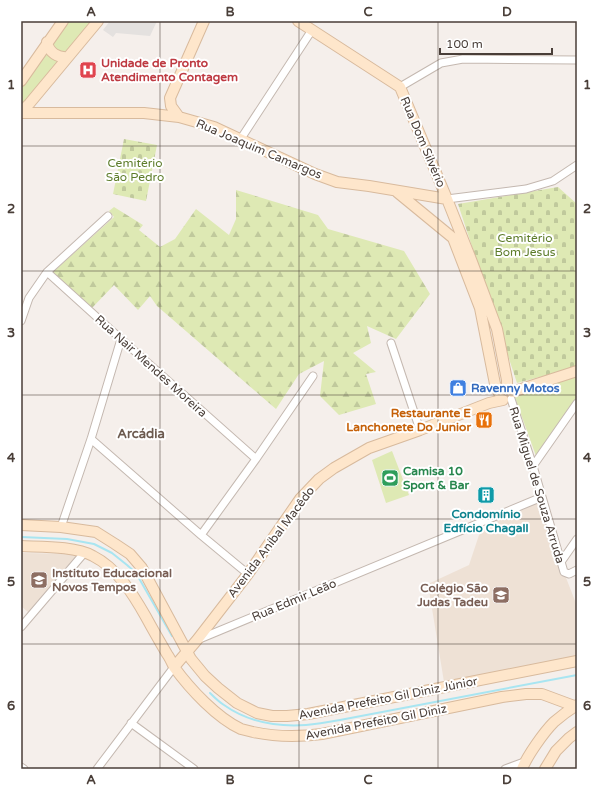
<svg xmlns="http://www.w3.org/2000/svg" width="598" height="790" viewBox="0 0 598 790" font-family="'Varela Round',sans-serif">
<defs>
<pattern id="forest-firs" width="22" height="20" patternUnits="userSpaceOnUse"><rect width="22" height="20" fill="#dee9b4"/><path d="M5 1l3.5 6h-7zM16 11l3.5 6h-7z" fill="#c0c99c"/></pattern>
<pattern id="cemetery-stones" width="16" height="16" patternUnits="userSpaceOnUse"><rect width="16" height="16" fill="#dee9b4"/><path d="M2 7V4a2 2 0 0 1 4 0v3zM10 15v-3a2 2 0 0 1 4 0v3z" fill="#c0c99c"/></pattern>
</defs>
<rect width="100%" height="100%" fill="#f5efeb"/>
<path fill="#eee1d5" d="M537,503l40,103v51l-133,25 -16,-98 41,-19 12,-36z
M21,553l57,1 -49,59 -8,-7z"/>
<path fill="#dee9b4" d="M68,21h23l-49,64 -21,23v-20z
M577,373v25l-41,58 -22,-61z
M392,451l17,44 -23,8 -14,-43z"/>
<path fill="url(#forest-firs)" d="M236,190l82,25 10,14 76,22 26,43 -34,45 -29,-13 4,17 -18,10 23,19 -10,2 10,30 -37,11 -19,-19 4,-35 -25,13 -23,35 -119,-103 -7,-10 -12,14 -24,-25 -23,24 -39,-36 62,-56 -5,-6 5,-4 29,18 -4,5 21,17 15,-8 21,-30 33,26 7,-16z"/>
<path fill="url(#cemetery-stones)" d="M124,139l33,6 -11,56 -33,-7z
M558,187l19,17v163l-60,16 -59,-179z"/>
<path fill="#e4e1df" d="M110,21h47l-7,15 -34,-3 -3,4 -10,-7z"/>
<g fill="none" stroke-linecap="round" stroke-linejoin="round">
<path stroke="#a8e5f1" stroke-width="2" d="M21,537l46,2 27,5 18,9 15,12 9,8 36,63
M210,693c4,4 9,9 14,12 24,17 53,22 82,20 12,-1 23,-3 34,-5l237,-45"/>
<defs>
<path id="street" d="M400,87l41,-24 22,-4 114,1
M240,140l72,-110
M447,199l79,-10 27,-8 24,-16
M47,272l74,67 135,120
M21,321l8,-23 18,-26 61,-56
M391,343l29,87
M511,399l22,67 31,106 5,2 8,-4
M91,439l110,96 47,39
M533,466l44,-63
M61,527l30,-88 30,-100
M201,535l55,-76 57,-83
M561,562l16,-23
M21,627l64,-75
M197,640l345,-143
M131,723l63,46
M21,767l3,2
M97,769l77,-102
M505,769l19,-7"/>
<path id="secondary" d="M298,21l102,66 47,112 25,63 25,67 10,51v8
M47,42c2,11 11,16 21,15
M21,81l42,-60
M21,112l8,-8 69,-83
M21,113h123l35,4 35,10 101,47 22,8 32,4 78,13
M179,117l-8,-11 -1,-8 34,-77
M397,192l56,46 27,70 15,76 4,9
M512,392l65,-21
M21,525l40,2 35,5 19,12 15,10 12,14 49,91 14,17 13,12 19,15 20,10 15,3h15l21,-2 269,-53
M21,546c20,1 54,0 72,10 24,12 40,38 53,61 7,13 14,25 21,37 3,4 5,9 7,13 16,22 43,51 67,62 4,1 8,2 12,3 23,5 46,5 69,2l180,-37 24,-3h16l35,13
M174,667l23,-27 51,-66 52,-75 19,-20 15,-11 35,-20 51,-18 69,-27 14,-3
M522,769c5,-13 22,-37 32,-47 7,-6 15,-12 23,-17
M545,769l11,-18 13,-13 8,-6"/>
</defs>
<use href="#street" stroke="#c4b8b0" stroke-width="9"/>
<use href="#secondary" stroke="#d8ba9d" stroke-width="12"/>
<use href="#street" stroke="#fff" stroke-width="7"/>
<use href="#secondary" stroke="#fee6cb" stroke-width="10"/>
</g>
<path fill="none" stroke="#493e38" stroke-width="1" stroke-opacity="0.55" d="M160,21v748M299,21v748M438,21v748M21,146h556M21,271h556M21,395h556M21,519h556M21,644h556"/>
<defs>
<symbol id="hospital-square" viewBox="-11 -11 22 22"><rect x="-9" y="-9" width="18" height="18" rx="4" fill="#e0444e" stroke="#fff"/><path d="M-5-5h3v3.5h4V-5h3V5h-3V1.5h-4V5h-3Z" fill="#fff"/></symbol>
<symbol id="shop-square" viewBox="-11 -11 22 22"><rect x="-9" y="-9" width="18" height="18" rx="4" fill="#3f7fe0" stroke="#fff"/><path d="M-5-2.5h2.3a2.7 3.5 0 0 1 5.4 0H5L5.5 6h-11ZM-1.5-2.5h3a1.5 2.3 0 0 0-3 0Z" fill="#fff"/></symbol>
<symbol id="restaurant-square" viewBox="-11 -11 22 22"><rect x="-9" y="-9" width="18" height="18" rx="4" fill="#e8710a" stroke="#fff"/><path d="M-5-6h1v4h1v-4h1v4h1v-4h1v5L-1.5 .5V6h-2V.5L-5-1ZM5-6V6H3V1.5H1.5Q1.5-4 5-6Z" fill="#fff"/></symbol>
<symbol id="stadium-square" viewBox="-11 -11 22 22"><rect x="-9" y="-9" width="18" height="18" rx="4" fill="#2e9e5b" stroke="#fff"/><path d="M0-5a6.5 5 0 1 0 0 10a6.5 5 0 1 0 0-10ZM-3.5-1.8h7v3.6h-7Z" fill="#fff"/></symbol>
<symbol id="building-square" viewBox="-11 -11 22 22"><rect x="-9" y="-9" width="18" height="18" rx="4" fill="#0f9aa8" stroke="#fff"/><path d="M-4-6H4V6H1V3H-1V6H-4ZM-2.5-4.3h1.7v1.8h-1.7ZM.8-4.3h1.7v1.8H.8ZM-2.5-1h1.7V.8h-1.7ZM.8-1h1.7V.8H.8Z" fill="#fff"/></symbol>
<symbol id="school-square" viewBox="-11 -11 22 22"><rect x="-9" y="-9" width="18" height="18" rx="4" fill="#8d6e63" stroke="#fff"/><path d="M0-5L7-2L0 1L-7-2ZM-4 1L0 2.5L4 1V4Q0 6-4 4Z" fill="#fff"/></symbol>
</defs>
<g fill-rule="evenodd">
<use href="#hospital-square" x="78" y="60" width="20" height="20"/>
<use href="#shop-square" x="448" y="378" width="20" height="20"/>
<use href="#restaurant-square" x="474" y="410" width="20" height="20"/>
<use href="#stadium-square" x="380" y="468" width="20" height="20"/>
<use href="#building-square" x="476" y="485" width="20" height="20"/>
<use href="#school-square" x="29" y="570" width="20" height="20"/>
<use href="#school-square" x="491" y="585" width="20" height="20"/>
</g>
<g text-anchor="middle" stroke-width="4" stroke-linejoin="round" paint-order="stroke">
<g font-size="12" font-weight="bold" fill="#be3a42" stroke="#fff" text-anchor="start">
<text x="101" y="67">Unidade de Pronto<tspan x="101" dy="14">Atendimento Contagem</tspan></text>
</g>
<g font-size="12" fill="#493e38" stroke="#fff">
<text transform="translate(423 142) rotate(67)" y="4">Rua Dom Silvério</text>
<text transform="translate(259 149) rotate(23)" y="4">Rua Joaquim Camargos</text>
<text transform="translate(151 366) rotate(42)" y="4">Rua Nair Mendes Moreira</text>
<text transform="translate(537 485) rotate(73)" y="4">Rua Miguel de Souza Arruda</text>
<text transform="translate(271 542) rotate(-53)" y="4">Avenida Aníbal Macêdo</text>
<text transform="translate(294 600) rotate(-23)" y="4">Rua Edmir Leão</text>
<text transform="translate(388 698) rotate(-11)" y="4">Avenida Prefeito Gil Diniz Júnior</text>
<text transform="translate(376 722) rotate(-11)" y="4">Avenida Prefeito Gil Diniz</text>
</g>
<g font-size="12" fill="#5d7c2a" stroke="#fff">
<text x="135" y="167">Cemitério<tspan x="135" dy="14">São Pedro</tspan></text>
<text x="525" y="242">Cemitério<tspan x="525" dy="14">Bom Jesus</tspan></text>
</g>
<g font-size="12" font-weight="bold" fill="#366cbe" stroke="#fff" text-anchor="start">
<text x="471" y="392">Ravenny Motos</text>
</g>
<g font-size="12" font-weight="bold" fill="#c56008" stroke="#fff" text-anchor="end">
<text x="471" y="417">Restaurante E<tspan x="471" dy="14">Lanchonete Do Junior</tspan></text>
</g>
<g font-size="12" font-weight="bold" fill="#27864d" stroke="#fff" text-anchor="start">
<text x="403" y="475">Camisa 10<tspan x="403" dy="14">Sport &amp; Bar</tspan></text>
</g>
<g font-size="12" font-weight="bold" fill="#0d838f" stroke="#fff">
<text x="486" y="518">Condomínio<tspan x="486" dy="14">Edfício Chagall</tspan></text>
</g>
<g font-size="12" font-weight="bold" fill="#785e54" stroke="#fff" text-anchor="start">
<text x="52" y="577">Instituto Educacional<tspan x="52" dy="14">Novos Tempos</tspan></text>
<text x="488" y="592" text-anchor="end">Colégio São<tspan x="488" dy="14">Judas Tadeu</tspan></text>
</g>
<g font-size="13" font-weight="bold" fill="#6c5a4f" stroke="#fff">
<text x="141" y="438">Arcádia</text>
</g>
</g>
<rect width="598" height="790" fill="none" stroke="#ffffff" stroke-width="44"/>
<path d="M440 48v6h112v-6" fill="none" stroke="#493e38" stroke-width="2"/>
<text x="446" y="48" font-size="12" fill="#493e38" stroke="#ffffff" stroke-width="3" paint-order="stroke">100 m</text>
<rect x="22" y="22" width="554" height="746" fill="none" stroke="#493e38" stroke-width="1.5"/>
<g font-size="13" text-anchor="middle" font-weight="bold" fill="#493e38">
<text x="91" y="16">A</text>
<text x="230" y="16">B</text>
<text x="368" y="16">C</text>
<text x="507" y="16">D</text>
<text x="11" y="89">1</text>
<text x="587" y="89">1</text>
<text x="11" y="213">2</text>
<text x="587" y="213">2</text>
<text x="11" y="337">3</text>
<text x="587" y="337">3</text>
<text x="11" y="462">4</text>
<text x="587" y="462">4</text>
<text x="11" y="586">5</text>
<text x="587" y="586">5</text>
<text x="11" y="710">6</text>
<text x="587" y="710">6</text>
<text x="91" y="784">A</text>
<text x="230" y="784">B</text>
<text x="368" y="784">C</text>
<text x="507" y="784">D</text>
</g>
</svg>
